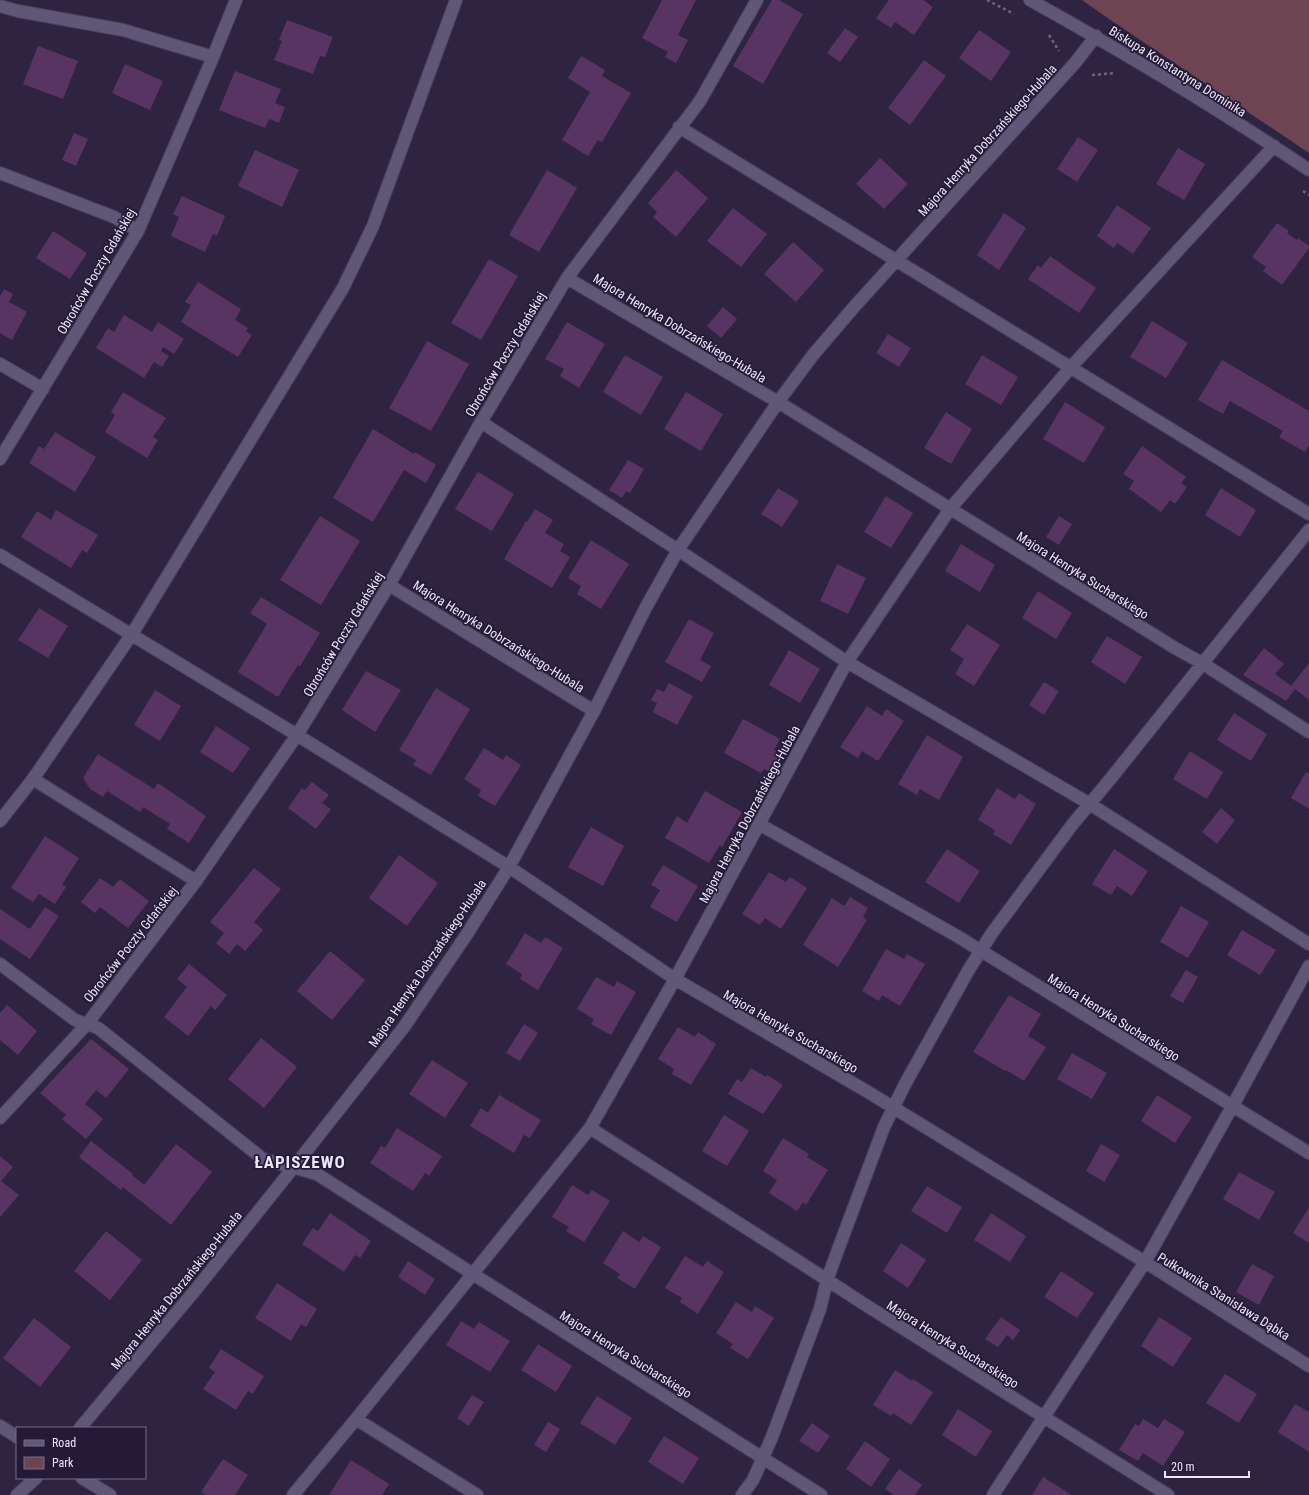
<svg xmlns="http://www.w3.org/2000/svg" width="1309" height="1495" viewBox="0 0 1309 1495" font-family="'Roboto Condensed',sans-serif">
<rect width="100%" height="100%" fill="#2e2442"/>
<path fill="#6e4452" d="M1082,0h227v153l-200,-134z"/>
<path fill="#583463" d="M662,0h34l-18,35 10,5 -12,23 -11,-6 3,-5 -26,-14z
M772,0h7l24,14 -40,70 -30,-18z
M889,0h34l10,7 -19,28 -19,-13 -4,6 -15,-10z
M287,20l46,17 -8,20 -5,-1 -7,18 -39,-14 8,-19 -3,-1z
M845,28l13,9 -18,25 -13,-9z
M979,30l32,22 -20,29 -32,-23z
M38,46l40,15 -15,38 -40,-15z
M581,56l24,14 -3,6 29,17 -29,49 -4,-2 -10,16 -26,-16 28,-48 -22,-14z
M924,60l22,16 -36,49 -22,-17z
M125,64l38,17 -13,29 -38,-17z
M235,71l46,18 -6,14 10,4 -6,16 -10,-4 -4,9 -46,-18z
M74,133l14,6 -12,27 -14,-6z
M1078,137l20,13 -21,32 -20,-13z
M1178,148l27,16 -21,36 -28,-16z
M255,150l44,20 -17,37 -44,-21z
M880,158l28,26 -24,25 -28,-25z
M547,170l30,18 -38,64 -30,-17z
M676,170l32,28 -32,39 -23,-20 4,-5 -9,-9z
M182,196l43,20 -8,20 -4,-2 -8,18 -34,-16 8,-19 -6,-3z
M1117,205l34,23 -18,26 -16,-11 -3,5 -17,-12z
M733,208l34,26 -26,33 -34,-26z
M1004,213l22,15 -27,42 -22,-15z
M1277,223l12,8 -2,2 10,7 1,-2 11,8v2l-27,37 -19,-14 3,-4 -14,-10z
M53,231l34,22 -17,26 -34,-21z
M793,242l31,28 -28,32 -32,-28z
M1050,256l46,32 -17,25 -51,-34 10,-14 3,3z
M489,259l29,17 -37,64 -30,-17z
M198,282l43,27 -6,11 13,8 -2,3 6,4 -14,22 -57,-35 10,-17 -6,-3z
M4,289l9,5 -4,8 18,10 -15,28 -12,-7v-37z
M723,307l14,12 -16,19 -14,-12z
M124,315l28,17 6,-10 26,17 -10,15 -11,-7 -2,4 8,5 -7,11 -8,-5 -10,16 -48,-30 12,-20 6,4z
M1152,321l36,22 -22,35 -36,-21z
M567,322l38,22 -26,44 -19,-12 4,-7 -19,-10z
M888,334l23,14 -12,19 -23,-14z
M427,341l42,23 -38,67 -42,-23z
M625,355l38,22 -22,38 -38,-23z
M982,355l36,22 -17,28 -36,-21z
M1222,360l87,51v34l-4,7 -26,-15 4,-6 -53,-30 -7,13 -25,-14z
M123,392l43,26 -13,19 5,3 -11,18 -42,-26 10,-17 -4,-3z
M686,392l37,22 -22,37 -37,-22z
M1065,402l40,25 -21,36 -41,-24z
M946,412l26,17 -21,35 -27,-16z
M373,429l41,25 1,-2 21,13 -10,18 -22,-13 -31,52 -40,-24z
M55,432l41,25 -21,35 -46,-29 10,-17 5,3z
M1142,446l44,31 -5,6 6,4 -12,17 -5,-4 -9,12 -32,-23 5,-8 -11,-7z
M628,460l16,9 -14,24 -4,-2 -4,7 -13,-8z
M478,472l36,22 -22,37 -37,-22z
M778,488l21,13 -17,26 -21,-13z
M1221,488l35,22 -16,27 -35,-22z
M886,496l27,17 -22,35 -27,-16z
M535,509l18,11 -8,13 19,11 -4,7 10,6 -18,31 -48,-29 22,-38 1,1z
M56,510l42,25 -11,18 -5,-3 -11,18 -50,-31 16,-26 14,9z
M320,516l40,25 -39,64 -41,-25z
M1059,516l13,8 -13,21 -13,-8z
M591,540l38,24 -28,45 -24,-15 4,-8 -13,-8z
M961,544l34,21 -15,27 -35,-21z
M837,564l29,14 -18,36 -28,-13z
M1038,591l34,22 -16,26 -34,-21z
M261,597l59,36 -20,33 -2,-1 -20,32 -40,-25 29,-48 -17,-11z
M39,608l29,18 -20,32 -30,-18z
M689,619l25,14 -14,27 11,6 -9,16 -37,-20z
M967,624l33,21 -26,41 -19,-12 9,-15 -14,-9z
M1107,636l35,21 -17,27 -34,-22z
M1264,648l20,16 -9,10 16,12 18,-23v37l-14,-11 -9,12 -43,-26z
M789,650l31,19 -20,34 -31,-18z
M366,671l35,19 -26,42 -33,-22z
M1044,682l15,9 -15,24 -15,-10z
M669,683l24,13 -16,29 -24,-13 4,-9 -6,-3 6,-11 7,3z
M436,688l34,21 -39,66 -18,-10 3,-5 -17,-10z
M155,690l26,16 -21,35 -26,-16z
M867,706l15,10 4,-7 18,12 -26,40 -16,-10 -4,7 -18,-11z
M1234,713l33,21 -16,27 -34,-21z
M743,719l37,20 -6,11 9,4 -10,19 -9,-4 -3,4 -37,-20z
M216,726l34,22 -17,25 -33,-21z
M927,735l36,22 -24,43 -19,-11 -3,6 -19,-11z
M484,748l19,12 3,-5 15,10 -26,41 -17,-10 3,-6 -17,-11z
M1190,751l33,21 -16,27 -34,-20z
M98,754l56,35 4,-6 48,33 -17,27 -22,-14 3,-5 -27,-17 4,-6 -7,11 -33,-21 -4,6 -13,-8 -7,-11z
M1306,772l3,2v35l-18,-11z
M312,782l17,13 -7,8 9,6 -15,20 -28,-21 14,-20 3,2z
M997,788l18,11 4,-6 17,11 -25,41 -18,-11 2,-4 -17,-10z
M705,791l37,21 -20,35 -2,-2 -11,18 -44,-25 12,-22 10,7z
M1221,808l14,12 -18,24 -15,-12z
M591,827l33,19 -21,40 -35,-19z
M45,836l34,22 -17,27 4,2 -11,17 -16,-10 -6,8 -22,-14z
M947,849l33,22 -21,32 -34,-21z
M1114,849l34,22 -16,25 -15,-10 -6,9 -19,-11z
M399,855l39,28 -31,43 -38,-28z
M663,865l35,21 -21,36 -27,-15 10,-17 -9,-5z
M254,868l27,21 -27,33 9,8 -18,21 -8,-7 -8,10 -13,-11 8,-10 -14,-11z
M769,872l17,10 4,-5 17,11 -26,41 -16,-11 -5,7 -18,-11z
M100,878l13,9 7,-8 29,22 -21,27 -28,-21 -5,6 -14,-11z
M850,897l18,11 -5,9 4,3 -29,47 -35,-22 29,-47 12,8z
M1181,906l28,16 -21,36 -28,-16z
M45,907l14,9 -29,43 -30,-20v-30l30,20z
M1242,930l34,20 -16,25 -33,-20z
M525,933l16,10 4,-6 18,11 -25,42 -18,-11 2,-5 -16,-10z
M886,949l18,10 3,-5 18,10 -25,42 -18,-11 -3,6 -17,-10z
M330,951l35,29 -33,40 -35,-29z
M189,964l38,31 -12,15 -4,-4 -23,30 -24,-19 23,-30 -10,-8z
M1186,970l12,7 -15,26 -13,-7z
M596,977l18,10 3,-6 19,11 -25,43 -20,-11 3,-5 -17,-10z
M1009,995l32,19 -13,22 18,11 -22,34 -18,-11 -1,1 -32,-19z
M7,1005l30,26 -19,24 -18,-15v-27z
M524,1024l14,9 -18,28 -14,-8z
M678,1027l17,10 3,-5 18,12 -25,41 -19,-11 2,-5 -16,-10z
M261,1038l36,29 -33,41 -36,-29z
M91,1039l38,30 -23,29 -10,-8 -11,14 18,15 -17,20 -24,-20 4,-4 -26,-22z
M1072,1053l35,20 -15,26 -35,-20z
M432,1060l36,23 -23,35 -36,-24z
M751,1068l15,9 1,-2 16,10 -20,29 -35,-20 9,-15 5,3z
M499,1095l42,25 -11,18 -6,-3 -10,18 -44,-27 11,-18 7,5z
M1157,1095l35,22 -17,26 -34,-22z
M724,1115l25,16 -22,35 -25,-15z
M397,1128l45,28 -13,20 -4,-3 -12,18 -43,-28 11,-17 4,2z
M783,1138l26,16 -2,3 21,13 -22,35 -3,-3 -6,9 -28,-18 8,-13 -14,-9z
M91,1141l42,33 -1,1 12,10 32,-41 36,28 -41,53 -48,-38 -2,3 -42,-33z
M1101,1144l19,11 -16,27 -18,-11z
M0,1156l13,11 -12,14 18,14 -19,22z
M1239,1172l36,20 -16,28 -36,-21z
M572,1185l16,10 4,-5 18,11 -26,41 -18,-11 3,-4 -17,-10z
M927,1186l35,21 -15,26 -36,-22z
M1309,1207v36l-16,-10z
M330,1213l41,28 -11,17 -5,-3 -11,17 -42,-28 11,-16 5,3z
M991,1213l35,23 -16,26 -36,-22z
M106,1231l36,29 -32,40 -36,-29z
M623,1231l16,11 4,-6 18,11 -26,42 -18,-11 3,-4 -17,-11z
M901,1243l25,17 -18,28 -25,-17z
M685,1256l18,11 4,-6 17,11 -26,42 -18,-12 2,-4 -17,-10z
M408,1261l27,18 -10,16 -27,-18z
M1252,1264l22,12 -15,29 -23,-13z
M1061,1271l33,22 -17,25 -33,-21z
M277,1283l40,26 -11,18 -5,-3 -10,17 -36,-23z
M736,1302l16,10 3,-6 19,12 -26,41 -18,-11 3,-4 -17,-11z
M1001,1317l19,13 -7,10 -6,-5 -9,12 -13,-8z
M1159,1317l33,21 -19,29 -32,-21z
M34,1318l37,29 -31,40 -37,-29z
M461,1321l13,8 5,-7 31,19 -20,31 -44,-27z
M538,1344l34,22 -16,26 -35,-22z
M221,1349l43,27 -11,18 -5,-3 -12,19 -33,-21 12,-17 -6,-4z
M895,1370l17,11 1,-2 20,13 -22,33 -18,-12 -2,3 -18,-11z
M1225,1374l32,20 -18,29 -33,-20z
M472,1395l12,7 -15,24 -12,-8z
M597,1396l35,22 -17,27 -35,-22z
M1295,1404l14,8v40l-31,-20z
M958,1409l34,22 -16,26 -34,-22z
M1143,1419l15,9 6,-9 21,13 -22,34 -20,-13 -5,8 -19,-11 16,-26 4,2z
M548,1422l12,7 -14,23 -12,-7z
M812,1423l18,13 -12,17 -19,-12z
M664,1436l35,22 -16,26 -35,-22z
M865,1441l25,18 -19,28 -25,-18z
M223,1459l25,16 -13,20h-29l-5,-3z
M351,1460l38,24 -7,11h-53z
M899,1469l23,16 -7,10h-21l-9,-6z
M1043,1477l29,18h-40z"/>
<g fill="none" stroke-linecap="round" stroke-linejoin="round">
<defs>
<path id="lane" d="M389,585l205,126
M33,779l163,102
M0,964l75,56 23,8 165,131 54,15 156,100"/>
<path id="street" d="M1030,0c95,53 189,109 279,170
M0,6l18,5 105,19 90,27
M679,127l630,387
M0,173l114,44 24,14
M567,278l211,124 397,246 27,15 107,69
M0,364l43,25
M481,422l197,128 169,112 243,142 219,140
M0,459l138,-228 75,-174 23,-57
M0,555l297,180 212,132 166,112 193,113 277,170 164,104
M0,821l33,-42 99,-145 211,-346 30,-62 83,-226
M759,824l198,112 352,217
M0,1118l87,-94 109,-143 101,-146 92,-150 92,-163 86,-144 133,-177 57,-101
M590,1128l211,135 63,41 304,191
M473,1274l348,221
M356,1419l121,76
M0,1426l17,11
M80,1428l117,-140 96,-120 111,-141 63,-93 42,-67 85,-156 51,-102 33,-59 100,-148 35,-47 41,-48 221,-244 21,-27
M82,1478l28,17
M17,1495l19,-17
M293,1495l63,-76 234,-291 85,-149 172,-317 103,-153 121,-142 203,-221
M742,1495l11,-15 19,-43 48,-128 7,-29 12,-33 45,-120 20,-41 64,-115 24,-38 80,-108 40,-48 197,-247
M993,1495l152,-233 87,-155 77,-141"/>
</defs>
<use href="#lane" stroke="#49415b" stroke-width="14"/>
<use href="#street" stroke="#49415b" stroke-width="14"/>
<path stroke="#6c647f" stroke-width="2.5" stroke-dasharray="3 3" stroke-linecap="butt" d="M987,0l27,14
M1049,35l10,16
M1092,75l23,-2
M1303,191l6,4"/>
<use href="#lane" stroke="#605678" stroke-width="12"/>
<use href="#street" stroke="#605678" stroke-width="12"/>
</g>
<g text-anchor="middle" stroke-width="3.5" stroke-linejoin="round" paint-order="stroke">
<g font-size="13" fill="#ece7fb" stroke="#241a37">
<text transform="translate(1178 71) rotate(32)" y="5">Biskupa Konstantyna Dominika</text>
<text transform="translate(987 140) rotate(-48)" y="5">Majora Henryka Dobrzańskiego-Hubala</text>
<text transform="translate(96 271) rotate(-60)" y="5">Obrońców Poczty Gdańskiej</text>
<text transform="translate(680 328) rotate(31)" y="5">Majora Henryka Dobrzańskiego-Hubala</text>
<text transform="translate(505 354) rotate(-59)" y="5">Obrońców Poczty Gdańskiej</text>
<text transform="translate(1083 575) rotate(32)" y="5">Majora Henryka Sucharskiego</text>
<text transform="translate(343 634) rotate(-59)" y="5">Obrońców Poczty Gdańskiej</text>
<text transform="translate(499 636) rotate(32)" y="5">Majora Henryka Dobrzańskiego-Hubala</text>
<text transform="translate(749 814) rotate(-62)" y="5">Majora Henryka Dobrzańskiego-Hubala</text>
<text transform="translate(130 944) rotate(-52)" y="5">Obrońców Poczty Gdańskiej</text>
<text transform="translate(427 963) rotate(-56)" y="5">Majora Henryka Dobrzańskiego-Hubala</text>
<text transform="translate(1114 1017) rotate(32)" y="5">Majora Henryka Sucharskiego</text>
<text transform="translate(791 1031) rotate(30)" y="5">Majora Henryka Sucharskiego</text>
<text transform="translate(176 1290) rotate(-51)" y="5">Majora Henryka Dobrzańskiego-Hubala</text>
<text transform="translate(1224 1296) rotate(32)" y="5">Pułkownika Stanisława Dąbka</text>
<text transform="translate(953 1344) rotate(32)" y="5">Majora Henryka Sucharskiego</text>
<text transform="translate(626 1354) rotate(32)" y="5">Majora Henryka Sucharskiego</text>
</g>
<g font-size="17" font-weight="bold" letter-spacing="1" fill="#ece7fb" stroke="#241a37">
<text x="300" y="1168">ŁAPISZEWO</text>
</g>
</g>
<rect x="16" y="1427" width="130" height="52" fill="#241a37" stroke="#746c85"/>
<rect x="24" y="1440" width="20" height="6" fill="#605678" stroke="#746c85"/>
<text x="52" y="1447" font-size="12" fill="#ece7fb">Road</text>
<rect x="24" y="1457" width="20" height="12" fill="#6e4452" stroke="#746c85"/>
<text x="52" y="1467" font-size="12" fill="#ece7fb">Park</text>
<path d="M1165 1471v6h84v-6" fill="none" stroke="#ece7fb" stroke-width="2"/>
<text x="1171" y="1471" font-size="12" fill="#ece7fb" stroke="#241a37" stroke-width="3" paint-order="stroke">20 m</text>
</svg>
